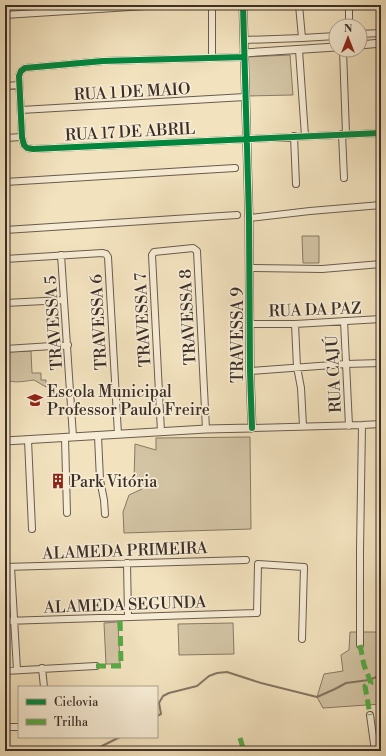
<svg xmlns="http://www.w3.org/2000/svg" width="386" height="756" viewBox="0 0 386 756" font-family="'Libre Bodoni',serif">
<rect width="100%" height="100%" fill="#f2e2be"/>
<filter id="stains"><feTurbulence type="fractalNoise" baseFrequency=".005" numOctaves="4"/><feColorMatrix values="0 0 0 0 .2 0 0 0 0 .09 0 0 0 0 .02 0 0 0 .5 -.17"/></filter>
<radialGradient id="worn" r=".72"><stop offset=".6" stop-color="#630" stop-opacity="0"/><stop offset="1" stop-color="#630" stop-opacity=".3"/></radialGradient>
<path fill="#d3c4a4" stroke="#887a66" d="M290,55l3,40 -46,1 -2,-39z
M302,236h17v27h-16z
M31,351l1,22h9v7h5v7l-12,-7c-9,1 -16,3 -25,1v-6l-4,-4v-19z
M250,437l1,92 -127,4 -1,-21 6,-17 13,-6 -8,-9 1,-36 21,6v-12z
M118,622l2,42h-14l-2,-41z
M233,623l1,31 -55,1 -1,-31z
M350,632h31v72l-58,4 -6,-11 7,-23 19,-3 -2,-16 8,-5z"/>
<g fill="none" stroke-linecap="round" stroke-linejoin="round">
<path stroke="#847663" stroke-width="2" d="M157,716l4,-2 -2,-11 4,-7 6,-3 28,-7 12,-10 8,-3 10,-1 34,11 56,14 18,-8 11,-6 23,-3 12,-5
M92,751l28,-14"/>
<defs>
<path id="minor" d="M299,5l3,33
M349,5v21
M5,15l156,-10
M360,34l21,-1
M244,40l58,-2 34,-2
M299,50l6,86
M343,50l3,84
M244,57l-141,4 -78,7 -4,3 -2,5 3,61 2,8 3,3 6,1 348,-16
M212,58v-53
M5,86l14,-1
M21,110l224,-13
M342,134l2,44
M294,136l2,48
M5,138l17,-1
M5,182l230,-14
M249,218l61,-7 71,-6
M5,230l232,-15
M61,255l12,182
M5,259l97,-6 4,1 2,3 10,177
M250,268l72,1 59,-5
M5,303l59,-3
M344,321l5,105
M250,324h45l86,-5
M295,324l2,43 4,21 2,38
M5,349l63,-4
M250,371l96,-7 35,-1
M252,428l110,-3 19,-1
M161,432l-9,-177 2,-3 39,-4 4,3 9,178
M98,436l2,44 4,20 1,14
M65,438l2,75
M28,440l4,89
M127,563l1,53
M5,567l241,-7
M11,567l6,103
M5,621l252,-8 1,-49 46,3 -2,72
M360,645v-95l2,-125
M42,668l2,19
M5,671l91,-5
M370,715l5,36
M5,727h14"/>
<path id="tertiary" d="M360,45l21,-2
M244,53l92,-6
M5,441l201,-12 46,-1 -2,-57 -1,-153 -6,-213"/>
</defs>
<use href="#minor" stroke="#6a5c4e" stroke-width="8"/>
<use href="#tertiary" stroke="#6a5c4e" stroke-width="9"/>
<use href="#minor" stroke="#f7ecd5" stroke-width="6"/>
<use href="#tertiary" stroke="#f7ecd5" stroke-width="7"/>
<path stroke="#55ab44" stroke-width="5" stroke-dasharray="10 5" stroke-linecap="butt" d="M360,645l4,20 7,18 -6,3 5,29
M96,666h25l-1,-49
M240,738l4,13"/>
<defs>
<path id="cycleway" d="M243,5l6,213 1,153 2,57
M244,57l-141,4 -78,7 -4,3 -2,5 3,61 2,8 3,3 6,1 348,-16"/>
</defs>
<use href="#cycleway" stroke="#f7ecd5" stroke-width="8"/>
<use href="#cycleway" stroke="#00873e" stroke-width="6"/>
</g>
<defs>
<symbol id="school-bare" viewBox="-9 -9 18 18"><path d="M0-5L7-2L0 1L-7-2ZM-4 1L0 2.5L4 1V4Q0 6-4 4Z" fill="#8f2418" stroke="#f7ecd5" stroke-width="2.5" paint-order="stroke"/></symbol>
<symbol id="building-bare" viewBox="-9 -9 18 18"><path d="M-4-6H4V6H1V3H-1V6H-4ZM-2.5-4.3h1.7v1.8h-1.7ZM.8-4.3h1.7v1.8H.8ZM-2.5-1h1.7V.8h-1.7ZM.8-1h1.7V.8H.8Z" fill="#8f2418" stroke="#f7ecd5" stroke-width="2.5" paint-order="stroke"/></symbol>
</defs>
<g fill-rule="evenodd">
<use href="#school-bare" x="24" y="389" width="22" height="22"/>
<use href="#building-bare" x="47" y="470" width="22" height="22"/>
</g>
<g text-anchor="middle" stroke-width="3.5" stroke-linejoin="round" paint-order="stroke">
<g font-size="16" fill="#3c2f28" stroke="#f7ecd5">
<text transform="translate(132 91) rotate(-3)" y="6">RUA 1 DE MAIO</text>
<text transform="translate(130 131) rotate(-3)" y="6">RUA 17 DE ABRIL</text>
<text transform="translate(315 309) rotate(-2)" y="6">RUA DA PAZ</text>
<text transform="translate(187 317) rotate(-93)" y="6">TRAVESSA 8</text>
<text transform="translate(142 320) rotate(-93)" y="6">TRAVESSA 7</text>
<text transform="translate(98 322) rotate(-93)" y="6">TRAVESSA 6</text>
<text transform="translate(53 323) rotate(-94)" y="6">TRAVESSA 5</text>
<text transform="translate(237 335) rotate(-90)" y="6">TRAVESSA 9</text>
<text transform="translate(333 374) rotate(-93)" y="6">RUA CAJÚ</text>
<text transform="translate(125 550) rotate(-2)" y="6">ALAMEDA PRIMEIRA</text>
<text transform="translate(125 604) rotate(-2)" y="6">ALAMEDA SEGUNDA</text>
</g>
<g font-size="16" fill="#3c2f28" stroke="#f7ecd5" text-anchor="start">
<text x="47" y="397">Escola Municipal<tspan x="47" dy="18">Professor Paulo Freire</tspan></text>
<text x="70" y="487">Park Vitória</text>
</g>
</g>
<rect width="386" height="756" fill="none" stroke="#f2e2be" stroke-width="20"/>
<rect x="6" y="6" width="374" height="744" fill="none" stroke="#3c2f28" stroke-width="2"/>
<rect x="10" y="10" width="366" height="736" fill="none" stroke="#3c2f28"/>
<rect x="18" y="686" width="140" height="52" fill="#f7ecd5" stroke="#aca090"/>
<rect x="26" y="699" width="20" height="6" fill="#00873e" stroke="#aca090"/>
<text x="54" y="706" font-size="12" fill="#3c2f28">Ciclovia</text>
<rect x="26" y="719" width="20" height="6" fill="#55ab44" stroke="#aca090"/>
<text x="54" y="726" font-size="12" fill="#3c2f28">Trilha</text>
<g transform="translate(348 38)"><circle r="19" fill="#f7ecd5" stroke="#aca090"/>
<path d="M0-3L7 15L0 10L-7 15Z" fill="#8f2418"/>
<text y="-6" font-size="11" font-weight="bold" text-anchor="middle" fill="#3c2f28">N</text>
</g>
<rect width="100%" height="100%" filter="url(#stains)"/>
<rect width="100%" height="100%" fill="url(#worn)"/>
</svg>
